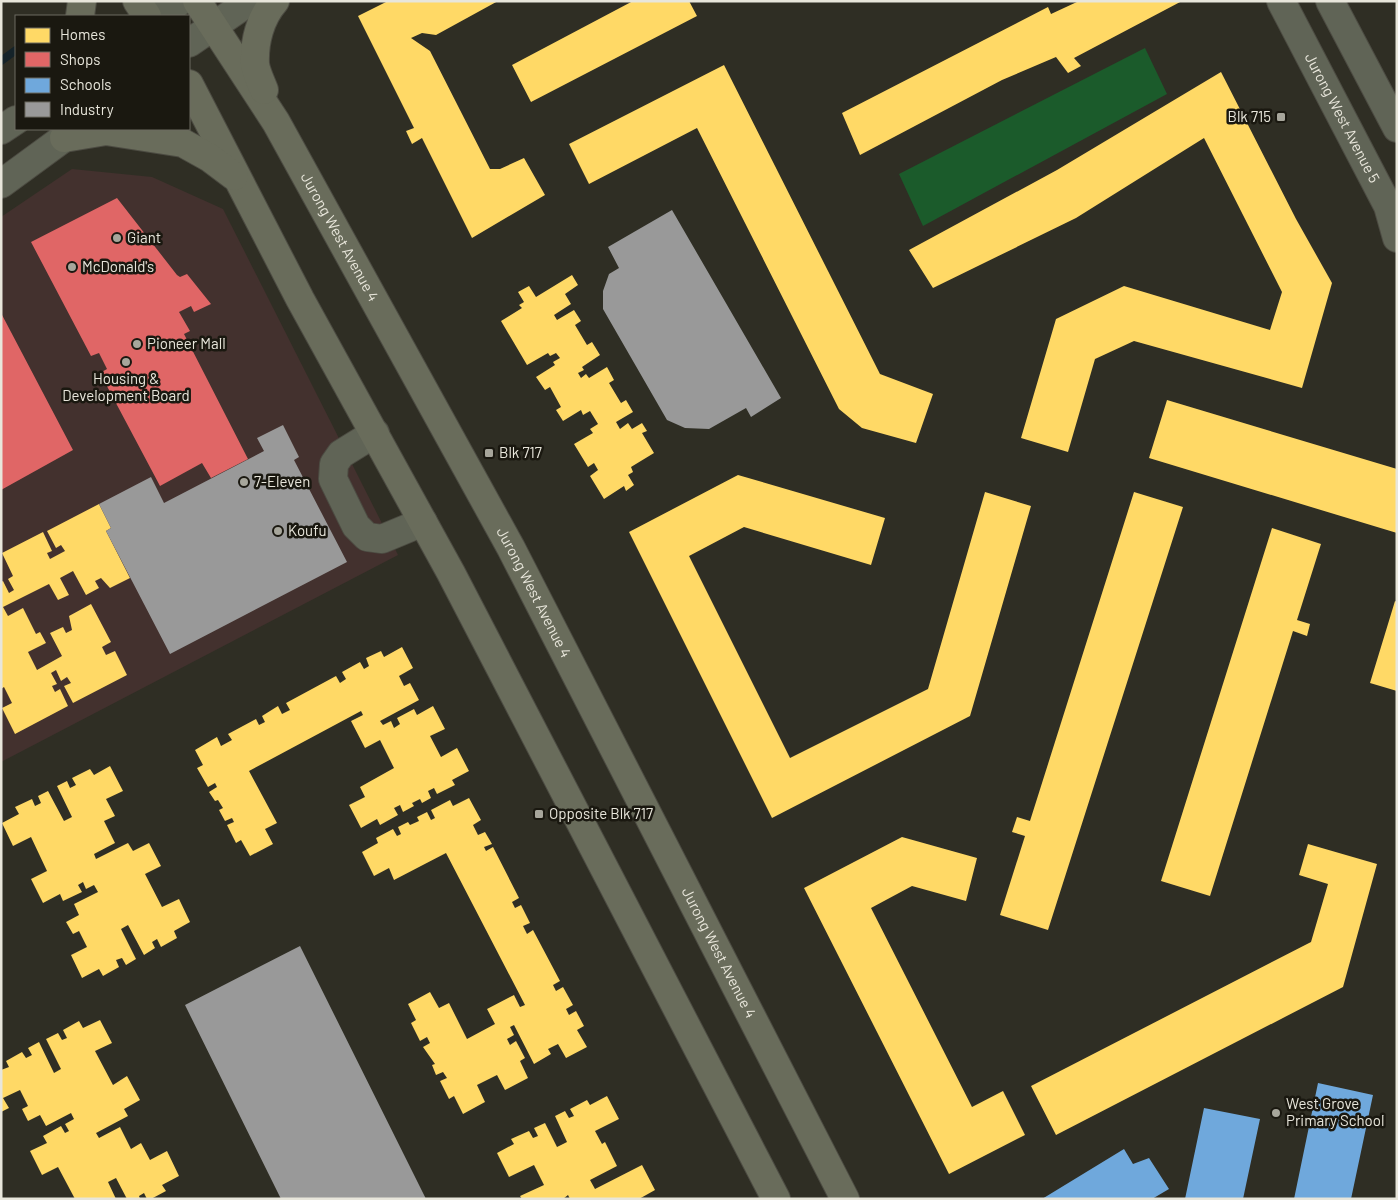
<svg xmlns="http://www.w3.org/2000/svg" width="1398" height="1200" viewBox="0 0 1398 1200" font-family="Barlow,sans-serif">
<rect width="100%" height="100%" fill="#2f2e24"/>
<path fill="#43312e" d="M72,169l80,8 71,32 175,346 -397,207v-545z"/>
<path fill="#1b5b2b" d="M1145,48l22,46 -244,132 -24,-52z"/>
<path fill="#ffd966" d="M388,1h110l-62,34 -14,-2 -11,5 19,13 60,118h10l24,-11 21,37 -73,43 -50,-100 -10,6 -6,-13 8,-3 -56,-112z
M633,1h56l8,15 -166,86 -19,-37z
M1079,1h103l-108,57 7,8 -13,7 -12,-16 -54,23 -142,75 -18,-42 206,-106 3,7z
M724,65l156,309 53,20 -17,49 -54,-15 -23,-19 -142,-281 -108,56 -20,-40z
M1221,72l75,147 36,64 -30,105 -168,-47 -39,18 -27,93 -47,-14 35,-119 68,-33 146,44 12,-38 -78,-154 -128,80 -143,70 -24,-38 148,-80z
M572,275l6,10 -13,9 6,10 -17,11 3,5 17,-10 7,11 -6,4 12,20 5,-3 8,13 -18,12 2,3 -6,3 3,5 5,-4 3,4 18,-11 7,13 -5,3 12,20 5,-3 7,12 -17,10 4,7 8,-6 4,6 10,-6 5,8 -5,2 12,20 -23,14 2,5 -5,3 6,10 -8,6 -2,-5 -20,13 -14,-23 8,-6 -4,-7 -6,4 -14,-23 19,-11 -3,-4 8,-5 -8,-13 -7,4 -2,-5 -18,11 -7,-11 5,-3 -11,-20 -5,3 -9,-13 19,-12 -2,-3 7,-4 -4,-5 -6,3 -2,-3 -21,12 -26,-44 21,-13 -3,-3 5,-3 -6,-10 11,-6 7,11z
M1167,400l230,69v64l-248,-75z
M738,475l147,43 -14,47 -127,-38 -55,29 101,202 138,-69 57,-197 46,14 -61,210 -198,102 -143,-286z
M1134,492l49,15 -135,423 -48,-15 25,-79 -13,-4 5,-15 13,4z
M99,504l12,24 -5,3 24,47 -20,10 -9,-10 -6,3 4,7 -13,7 -13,-24 -13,7 9,17 -11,5 -9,-16 -46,23 5,9 15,-8 13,26 4,-2 6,11 -18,9 9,18 25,-14 -12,-23 13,-6 3,6 6,-3 -3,-14 22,-12 20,38 -9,5 4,8 9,-4 12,24 -54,28 -9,-17 7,-3 -4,-6 -6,4 -5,-11 -5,3 6,11 -5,2 3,6 5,-3 8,17 -53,28 -13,-26 10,-5 -8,-16 -3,2v-107l2,-1 6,12 5,-3 -6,-11 5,-3 -11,-23 41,-21 9,19 -5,2 3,6 15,-8 -4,-6 -5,3 -9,-17z
M1272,528l49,16 -24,76 13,4 -3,12 -14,-5 -83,265 -49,-15z
M1395,601l2,1v89l-27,-8z
M402,647l11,21 -14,8 5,10 6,-3 9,17 -39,21 3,4 8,-4 3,7 6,-4 -3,-6 17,-9 3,6 16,-9 12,23 -15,7 11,21 16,-9 12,23 -17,9 3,5 -18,9 -3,-6 -6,3 3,7 -9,5 -2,-4 -8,4 2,3 -11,6 -3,-7 -6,3 4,7 -18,10 -3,-6 -16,9 -12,-23 16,-8 -5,-10 34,-19 -14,-28 -15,8 -14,-27 12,-6 -2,-4 -112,60 28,52 -12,6 8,15 -23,12 -9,-16 -5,3 -9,-18 7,-3 -2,-4 -7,3 -6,-11 4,-2 -5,-8 -3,1 -6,-9 8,-5 -2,-4 -7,4 -11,-19 6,-3 -8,-15 22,-13 4,9 11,-6 -4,-6 28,-15 3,6 6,-3 -3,-6 16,-10 4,8 8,-4 -4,-7 50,-27 4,7 6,-4 -4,-7 18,-10 4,7 5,-3 -3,-8 15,-7 3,6z
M110,766l13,25 -17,8 9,17 -11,5 11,22 -21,11 2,5 32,-16 5,8 16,-8 12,23 -16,8 17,33 17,-8 11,23 -16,9 3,7 -16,9 -4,-8 -5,3 3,6 -11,7 -16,-30 -7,4 15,30 -10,6 -4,-7 -6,2 3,7 -16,9 -4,-7 -17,9 -11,-23 16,-8 -8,-16 -6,3 -7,-12 13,-7 -5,-11 24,-12 -4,-7 -8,4 -3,-7 -5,3 4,7 -19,9 -3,-7 -17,9 -12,-24 16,-8 -16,-34 -18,9 -11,-23 17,-9 -4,-7 17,-8 3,7 6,-3 -3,-7 10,-5 16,30 8,-4 -15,-31 10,-5 3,7 6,-3 -4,-7 18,-9 4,6z
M469,798l12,22 -8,5 5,10 7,-3 7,12 -8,3 2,4 7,-4 26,51 -7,4 3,6 6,-3 9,18 -7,3 4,8 6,-4 27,51 -7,4 3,6 7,-4 10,18 -7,4 3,6 7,-4 8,15 -7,4 10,17 -21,11 -8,-14 -10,5 3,5 -17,10 -20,-39 -4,2 4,8 -7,4 3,6 6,-4 9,17 -5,3 8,17 -23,12 -8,-15 -20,10 8,17 -22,12 -9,-18 -5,3 -9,-18 7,-3 -4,-6 -7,3 -4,-10 3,-1 -12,-17 7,-4 -3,-6 -7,4 -9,-18 5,-3 -8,-16 22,-12 9,16 10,-5 18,36 28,-15 -8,-15 27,-14 6,12 5,-2 -79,-152 -52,27 -5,-12 -15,8 -12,-24 16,-9 -2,-5 17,-9 4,7 4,-2 -3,-7 10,-5 2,3 9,-4 -2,-4 10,-5 4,8 4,-2 -4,-8 19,-10 3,6z
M902,837l75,21 -11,43 -54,-15 -41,22 101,199 31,-16 22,44 -76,39 -145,-286z
M1308,844l69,20 -34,123 -287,148 -25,-49 280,-144 17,-58 -29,-9z
M100,1020l12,23 -17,8 18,34 14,-9 13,24 -16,9 4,7 -32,17 3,5 21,-11 11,22 10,-6 9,17 17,-9 12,25 -17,9 4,6 -15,8h-4l-3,-6 -5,3 1,3h-13l-11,-21 -8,4 8,17h-41l-17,-32 -16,8 -12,-24 17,-8 -4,-7 18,-10 4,7 4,-2 -4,-7 9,-5 -3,-6 -25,13 -6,-11 -12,6 -6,-12 6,-3 -8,-16 -17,8 6,10 -8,4v-42l8,-3 -3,-6 16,-9 4,6 6,-3 -4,-7 11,-6 15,31 7,-4 -15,-30 12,-6 4,7 5,-2 -4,-8 16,-9 4,7z
M607,1096l12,23 -24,12 7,13 3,-2 12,24 -27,14 5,9 47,-24 13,25 -16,9h-69l-2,-4 -5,4h-41l-2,-3 24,-11 -10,-20 -25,12 -12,-24 17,-9 -3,-5 18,-8 4,7 5,-2 -4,-8 11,-5 12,24 10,-5 -12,-26 10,-5 4,7 5,-2 -4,-7 17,-9 3,5z"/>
<path fill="#e06666" d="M117,198l60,77 3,2 7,-3 24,30 -17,8 -3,-6 -12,6 11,19 -6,3 64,125 -37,19 -9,-15 -42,23 -60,-113 7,-4 -8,-16 -8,3 -60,-114z
M1,313l72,137 -72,40z"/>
<path fill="#6fa8dc" d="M1318,1083l55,12 -22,104h-57z
M1204,1108l56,11 -17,80h-58z
M1124,1149l9,15 16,-6 20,31 -17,10h-110z"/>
<path fill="#999" d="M672,210l109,188 -30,19 -5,-9 -37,21 -24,-1 -18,-8 -64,-111v-18l6,-17 10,-6 -11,-21z
M283,425l16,32 -5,3 53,102 -177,92 -64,-123 5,-3 -12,-24 52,-27 13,26 100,-52 -7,-13z
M300,946l126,253h-145l-96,-194z"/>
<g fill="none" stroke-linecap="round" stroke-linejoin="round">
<path stroke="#152329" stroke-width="8" d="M1,61l15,-11"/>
<defs>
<g id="minor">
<path id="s1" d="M1281,1l107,205 9,32"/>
<path d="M1330,1l67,127"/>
<path d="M159,16l21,-15"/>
<path d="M189,43l61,-42"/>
<path d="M1,130l15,-10"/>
<path d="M1,184l75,-55"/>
<path d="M375,433l-34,21 -7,10 -1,15 23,47 11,11 15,2 41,-17"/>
</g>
<g id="major">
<path d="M137,1l10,15"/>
<path id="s2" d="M197,1l79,121 235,426 334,651"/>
<path d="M80,16l2,-15"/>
<path d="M189,84l111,215 151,274 325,626"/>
<path d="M264,90c-3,-8 -8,-18 -9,-26 -1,-22 5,-46 20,-63"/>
<path d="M64,138l42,-7 77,12 27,15 24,18"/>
</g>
</defs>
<use href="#minor" stroke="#4c4b42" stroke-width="30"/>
<use href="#major" stroke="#4c4b42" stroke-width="30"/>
<use href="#minor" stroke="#606456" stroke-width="28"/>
<use href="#major" stroke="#696c5b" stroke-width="28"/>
</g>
<g fill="#a7a69b" stroke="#1a1810" stroke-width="2">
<rect x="1276" y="112" width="10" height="10" rx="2.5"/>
<circle cx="117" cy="238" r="5"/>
<circle cx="72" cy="267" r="5"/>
<circle cx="137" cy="344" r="5"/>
<circle cx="126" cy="362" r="5"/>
<rect x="484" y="448" width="10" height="10" rx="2.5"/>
<circle cx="244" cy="482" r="5"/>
<circle cx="278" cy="531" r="5"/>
<rect x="534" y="809" width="10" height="10" rx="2.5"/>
<circle cx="1276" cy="1113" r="5"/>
</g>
<g text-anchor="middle" stroke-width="5" stroke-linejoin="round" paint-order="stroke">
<g font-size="15" fill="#e8e6db" stroke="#1a1810" text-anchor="start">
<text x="1271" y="122" text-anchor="end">Blk 715</text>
<text x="127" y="243">Giant</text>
<text x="82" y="272">McDonald's</text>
<text x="147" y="349">Pioneer Mall</text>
<text x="126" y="384" text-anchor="middle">Housing &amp;<tspan x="126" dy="17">Development Board</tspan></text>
<text x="499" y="458">Blk 717</text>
<text x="254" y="487">7-Eleven</text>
<text x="288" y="536">Koufu</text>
<text x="549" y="819">Opposite Blk 717</text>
<text x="1286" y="1109">West Grove<tspan x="1286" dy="17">Primary School</tspan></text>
</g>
<g font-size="15" fill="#e8e6db" stroke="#1a1810">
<text dy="5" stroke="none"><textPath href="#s1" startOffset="132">Jurong West Avenue 5</textPath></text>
<text dy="5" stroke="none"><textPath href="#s2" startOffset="276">Jurong West Avenue 4</textPath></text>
<text dy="5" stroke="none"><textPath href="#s2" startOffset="681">Jurong West Avenue 4</textPath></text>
<text dy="5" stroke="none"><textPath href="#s2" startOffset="1086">Jurong West Avenue 4</textPath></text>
</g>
</g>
<rect width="1398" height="1200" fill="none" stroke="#e8e6db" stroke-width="5"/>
<rect x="15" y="15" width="175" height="115" fill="#1a1810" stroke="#6c6a61"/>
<rect x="25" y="28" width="25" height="15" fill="#ffd966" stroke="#6c6a61"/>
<text x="60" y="40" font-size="15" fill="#e8e6db">Homes</text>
<rect x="25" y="52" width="25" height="15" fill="#e06666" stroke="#6c6a61"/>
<text x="60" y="65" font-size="15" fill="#e8e6db">Shops</text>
<rect x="25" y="78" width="25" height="15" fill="#6fa8dc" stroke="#6c6a61"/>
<text x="60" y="90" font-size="15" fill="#e8e6db">Schools</text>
<rect x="25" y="102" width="25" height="15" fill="#999999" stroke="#6c6a61"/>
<text x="60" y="115" font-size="15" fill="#e8e6db">Industry</text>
</svg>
